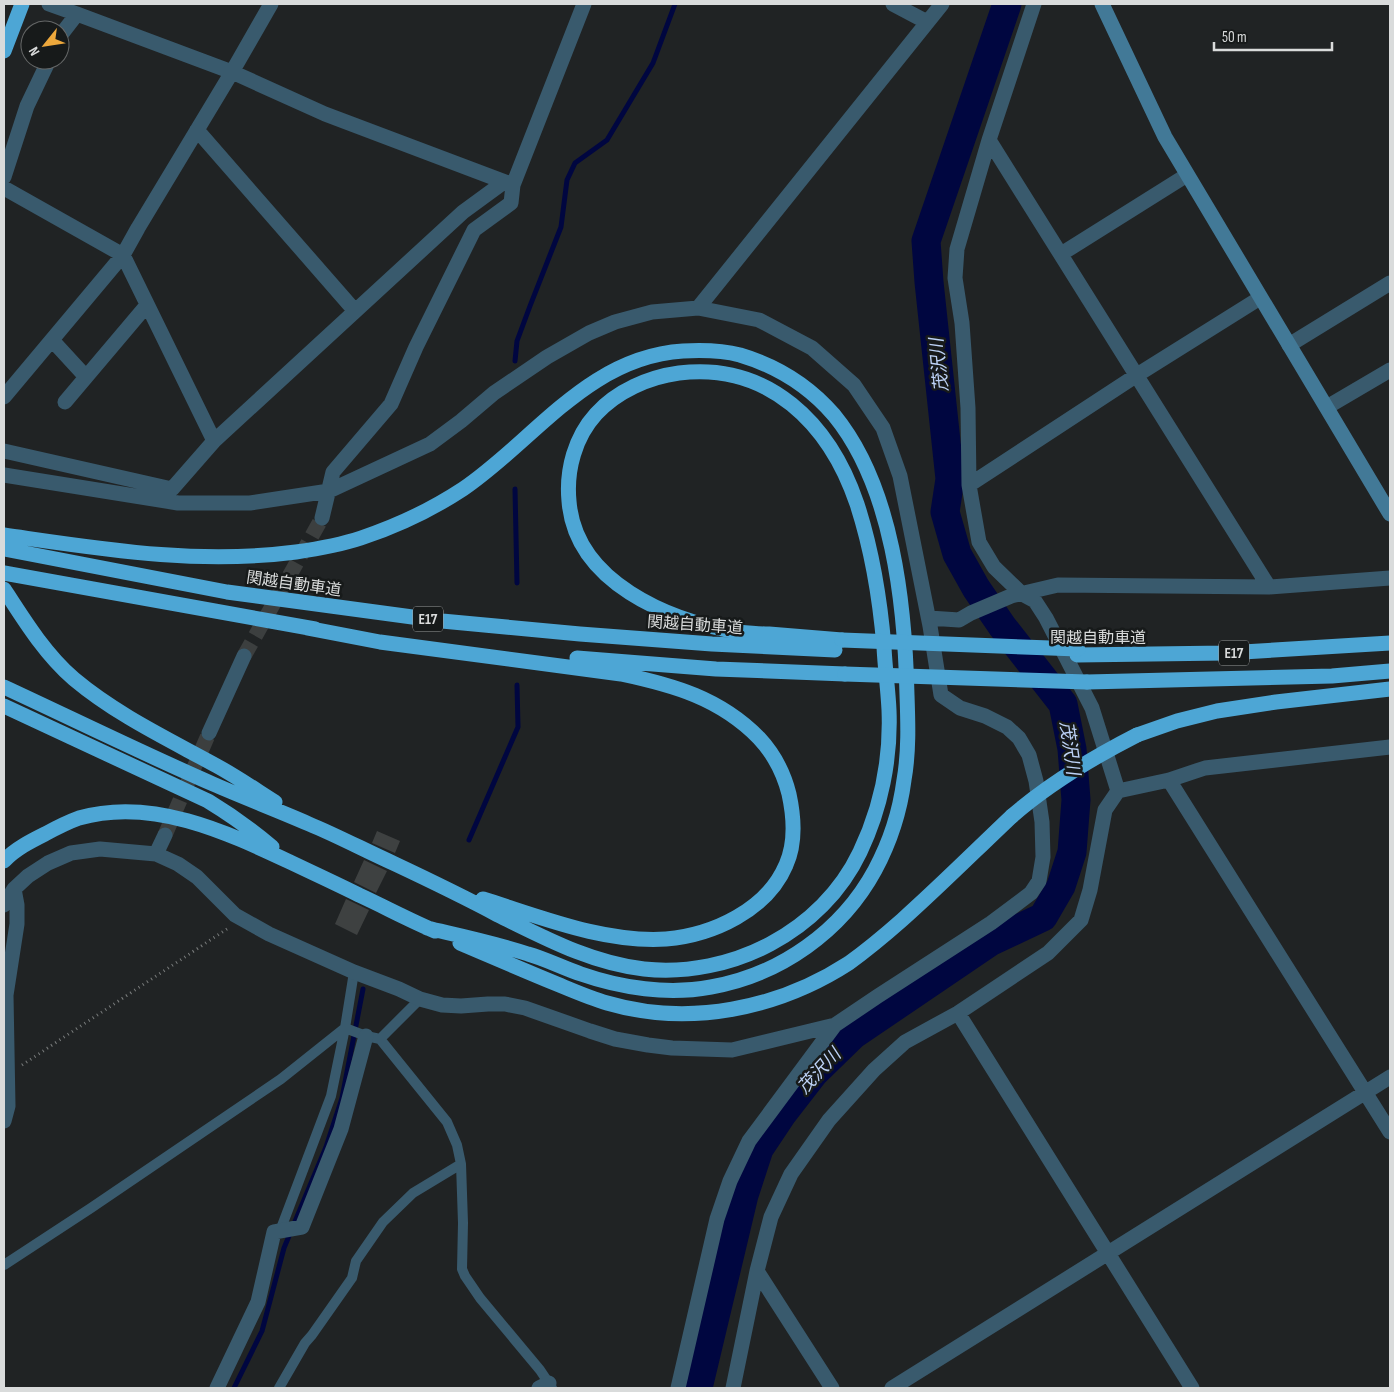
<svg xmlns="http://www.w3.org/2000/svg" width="1394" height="1392" viewBox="0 0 1394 1392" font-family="'Sofia Sans Condensed','Noto Sans JP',sans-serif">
<rect width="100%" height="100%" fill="#202324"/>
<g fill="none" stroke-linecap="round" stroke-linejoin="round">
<path stroke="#000640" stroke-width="5" d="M515,361l2,-20 13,-35 31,-79 6,-47 8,-17 32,-23 46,-77 22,-59
M515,489l2,94
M469,840l49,-113 -1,-42
M234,1388l28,-57 22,-83 42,-101 16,-49 21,-109"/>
<path stroke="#000640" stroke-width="29" d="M698,1388l46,-193 15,-46 24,-36 31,-40 39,-38 137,-93 53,-25 18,-31 11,-34 4,-52 -4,-51 -9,-45 -61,-78 -26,-38 -19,-34 -12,-42 5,-33 -21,-197 -3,-41 81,-237"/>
</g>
<path fill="#3e4141" d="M377,831l23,10 -5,12 -23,-10z
M364,860l23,11 -11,22 -22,-11z
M346,899l23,11 -12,25 -22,-11z"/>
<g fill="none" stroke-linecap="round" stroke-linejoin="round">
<path stroke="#3c3f3f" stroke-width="15" stroke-dasharray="15 8" stroke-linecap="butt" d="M244,656l78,-138
M165,835l44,-102"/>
<path stroke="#7a7d7d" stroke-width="3" stroke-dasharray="1 4" stroke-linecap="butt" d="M22,1065l208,-138"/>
<path stroke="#395a6d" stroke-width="10" d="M380,1039l40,-40
M280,1231l51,-135 14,-68 9,-56
M4,1265l87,-57 190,-129 64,-51 21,8 14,3 67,83 10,23 4,19 2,59 -1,46 3,7 15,22 60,72 12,18
M279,1388l26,-45 7,-8 40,-57 4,-17 27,-39 30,-29 48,-29"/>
<path stroke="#395a6d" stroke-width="15" d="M49,4l28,10 -17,22
M893,4l34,18
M1034,4l-45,136 -32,109 -2,29 7,45 6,85 1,77 10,57 15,25 28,27 13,7 11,17 46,90 26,83
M77,14l155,58 93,42 188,71
M197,130l158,181
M989,140l280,447
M4,177l23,-71 22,-46
M4,188l119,67 91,186
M1061,254l126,-79
M698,308l244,-304
M52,340l34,37
M1289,345l101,-62
M4,397l119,-142 15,-27 94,-156 39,-68
M65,402l82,-97
M1327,407l63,-37
M4,451l168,38
M4,475l174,28h72l79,-12 101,-47 31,-23 33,-28 53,-36 42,-24 26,-11 37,-10 46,-4 61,12 53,28 42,37 29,43 17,48 30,150 11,69 19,13 25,8 22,11 12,11 10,17 7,26 6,41 1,35 -4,24 -8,12 -40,30 -113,73 -43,29 -86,116 -19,40 -13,38 -39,169
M969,485l168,-110 123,-77
M172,489l42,-48 249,-229 41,-30
M322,518l11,-46 58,-68 25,-57 58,-117 37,-27 2,-18 71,-181
M929,618l30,2 12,-7 40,-17 47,-11 211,2 121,-9
M209,733l35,-77
M1169,780l221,352
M156,854l9,-19
M4,905l10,-16 14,-13 20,-13 23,-10 29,-4 56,5 22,10 19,13 38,38 34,19 85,38 45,17 21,10 22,6 19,1 27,-2h17l20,4 65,23 25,8 33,6 24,3 60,2 103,-25
M958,1013l234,375
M4,1121l4,-15 -2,-111 11,-71v-19l-3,-16
M757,1271l75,117
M217,1388l41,-86 16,-70 28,-5 39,-98 25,-93
M539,1388l10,-5
M733,1388l24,-117 14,-54 20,-43 38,-54 45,-50 31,-28 53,-29 90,-60 33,-33 9,-30 15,-80 13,-19 51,-11 36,-12 185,-21
M892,1388l498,-311"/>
<path stroke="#427997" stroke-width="15" d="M1102,4l63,133 225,377"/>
<path stroke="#4da6d5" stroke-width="15" d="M4,51l18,-47
M4,535c98,14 192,30 292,17 21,-3 44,-7 65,-14 36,-12 70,-28 102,-49 72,-49 125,-132 220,-138 19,-1 38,-1 57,4 37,11 69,31 94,60 59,72 71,190 73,280 1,28 2,57 -3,85 -4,31 -14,62 -29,90 -33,61 -95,105 -164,117 -43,8 -90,1 -130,-13 -18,-6 -35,-15 -53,-20 -33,-11 -67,-18 -101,-26
M4,549l223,43 215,29 138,13 132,10 123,6
M4,573l311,56
M4,589c20,31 41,65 70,90 43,36 94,60 143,87 20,11 39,24 58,36
M307,628l73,14 241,32c52,11 99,24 138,64 14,15 25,36 30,56 5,23 7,49 -3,71 -19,45 -73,70 -120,74 -62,4 -125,-22 -183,-40
M1077,655l149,-2 164,-10
M577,658l139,11 129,5
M1087,682l245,-6 58,-5
M4,687c69,32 138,66 209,97 32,14 64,26 96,40 29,12 57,27 86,40 34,16 69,33 103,51 47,23 93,48 146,54 87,9 178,-37 216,-117 21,-44 31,-94 29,-142 -1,-21 -4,-42 -5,-63 -4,-48 -12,-97 -27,-143 -27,-80 -88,-142 -178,-131 -30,4 -62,18 -83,41 -21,23 -30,56 -27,87 6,81 100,120 169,131 10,1 21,2 31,2 25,2 49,4 73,6
M4,706l204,95c23,14 44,29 64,46
M1137,735l40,-14 40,-10 59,-9 114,-13
M4,861c11,-12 27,-20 41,-27 11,-6 23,-12 34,-16 73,-21 147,14 211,44 23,11 47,22 69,33 26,12 50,25 76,36
M460,943c33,14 65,28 97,41 17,7 33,14 50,19 82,24 171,6 242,-40 18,-13 36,-28 53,-43 37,-33 73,-69 110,-104"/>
<path stroke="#4da6d5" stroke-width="15" d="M842,640l236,9
M845,674l242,8
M1012,816c38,-33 80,-58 125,-81"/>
</g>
<g text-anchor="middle" stroke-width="5" stroke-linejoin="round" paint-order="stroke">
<g fill="#171a1a" stroke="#9fa1a1" stroke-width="1">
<rect x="413" y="606.5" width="30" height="25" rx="4"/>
<rect x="1219" y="640.5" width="30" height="25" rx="4"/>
</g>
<g font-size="15" font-weight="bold" fill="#d9dbdb">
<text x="428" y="624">E17</text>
<text x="1234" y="658">E17</text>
</g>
<g font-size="16" fill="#d9dbdb" stroke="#171a1a">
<text transform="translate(294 583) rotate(8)" y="6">関越自動車道</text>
<text transform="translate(695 624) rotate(4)" y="6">関越自動車道</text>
<text x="1098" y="643">関越自動車道</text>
</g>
<g font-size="18" font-style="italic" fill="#bdd2f6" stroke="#171a1a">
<text transform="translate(939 365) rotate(-96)" y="6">茂沢川</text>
<text transform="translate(1070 748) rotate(82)" y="6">茂沢川</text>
<text transform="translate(819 1071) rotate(-47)" y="6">茂沢川</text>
</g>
</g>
<rect width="1394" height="1392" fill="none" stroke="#d9dbdb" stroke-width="10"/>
<g transform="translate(45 45) rotate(240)"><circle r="24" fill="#171a1a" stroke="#656767"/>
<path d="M0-4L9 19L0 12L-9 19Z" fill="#eda83c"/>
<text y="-8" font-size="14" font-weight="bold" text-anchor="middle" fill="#d9dbdb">N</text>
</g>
<path d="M1214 42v8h118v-8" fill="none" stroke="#d9dbdb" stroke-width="2.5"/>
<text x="1222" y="42" font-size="15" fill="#d9dbdb" stroke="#171a1a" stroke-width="4" paint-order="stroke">50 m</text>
</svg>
